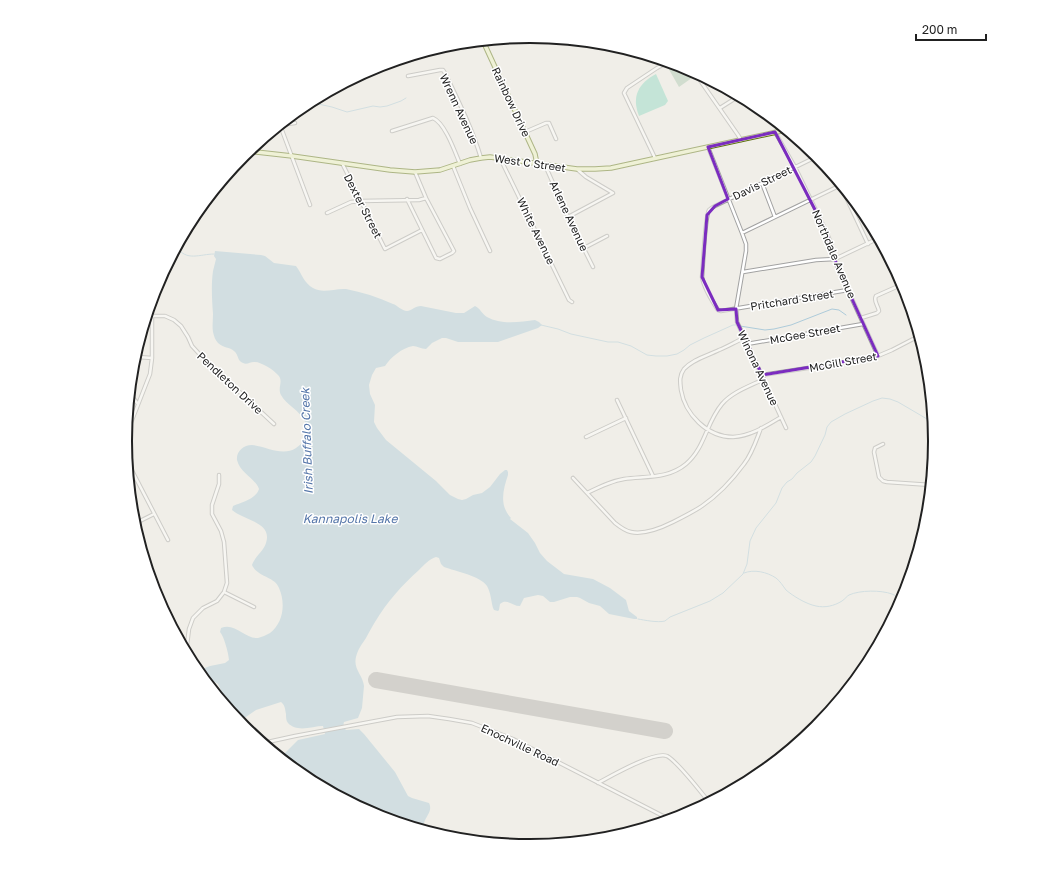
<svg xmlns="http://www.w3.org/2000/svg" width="1060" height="882" viewBox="0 0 1060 882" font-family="'Golos Text',sans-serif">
<rect width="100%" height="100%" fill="#f0eee8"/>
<path fill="#abc7b2" d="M672,63l13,4 11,6v2l-17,12 -12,-21z"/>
<path fill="#8ed8c3" d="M656,74l12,27 -3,4 -26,11c-8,-20 0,-33 17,-42z"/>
<path fill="#adcbda" d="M215,251l46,4 4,1 9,7 22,3c6,8 8,17 17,22 10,6 22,0 33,1 16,3 32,8 47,15 4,1 9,7 14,7 4,0 8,-5 14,-5l35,7h8l11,-7c5,2 7,8 12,11 14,8 33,5 48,3l4,2 3,3 -4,3 -40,14h-40l-12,-4h-4l-10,5 -6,6c-5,0 -9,-3 -13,-3 -11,2 -22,11 -28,20l-9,2 -4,7 -3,10 1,9 5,11 -1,17 3,6 9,12 50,41 14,14 8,4 4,1 4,-1 7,-4 9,-2 8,-6 10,-13 5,-4h2l1,2v3c-5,15 -9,30 3,43l-1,1 18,14 7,10 5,10 7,8 17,13 29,5 17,9 16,12 3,11 8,6v2h-3l-25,-5 -9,-8 -11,-3 -9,-5 -3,-1h-7l-16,5h-4l-7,-6 -5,-1 -14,3 -4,8c-8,0 -13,-8 -20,-2l-1,6 -1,1 -4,-1 -1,-2c-2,-7 -2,-15 -6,-22 -6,-10 -32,-15 -43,-19l-3,-3 -2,-6 -3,-1c-7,2 -12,8 -17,13 -17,15 -32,32 -44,52 -3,5 -6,10 -9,16 -4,6 -8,11 -10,19 -3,12 7,18 8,29l-2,22 -4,10 -14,4c-1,2 0,6 2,8l13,-1 5,5 31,38 13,24 4,2 17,5c4,8 -3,13 -5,20 -1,1 -1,5 -1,7l-48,-15 -70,-37 -25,-21 2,-1 16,-16 27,-6 -2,-8c-10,0 -26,7 -35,-3 -2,-2 -2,-6 -2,-9 -1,-5 -1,-9 -5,-12l-25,8 -13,9 -5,2 -17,-21 2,-2v-3l-5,-11 -3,-2 -10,-2 -8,-9 13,-5 15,-3 4,-3c0,-5 -5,-24 -9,-28l1,-4c14,-6 24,11 37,10 4,-1 8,-3 12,-5 13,-10 16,-29 9,-45 -5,-12 -21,-10 -27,-23 3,-9 11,-13 14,-22 7,-21 -23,-23 -34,-33l1,-4c9,-4 23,-7 26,-17 -4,-11 -19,-16 -22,-29 -1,-8 6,-15 15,-15 14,1 30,12 44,3 3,-2 6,-5 8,-8 3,-6 3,-12 1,-18 -5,-12 -19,-17 -24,-27 -4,-7 3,-14 -3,-20 -4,-5 -18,-14 -24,-13 -4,0 -7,3 -11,1 -6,-2 -4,-8 -9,-12 -4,-4 -11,-3 -16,-8 -3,-3 -4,-7 -5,-11 -1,-6 0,-12 0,-18 -1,-14 -2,-29 0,-43 1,-4 2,-8 3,-12l-2,-3z"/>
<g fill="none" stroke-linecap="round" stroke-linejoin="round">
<path stroke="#adcbda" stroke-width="1" d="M309,102l23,5 15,5 26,-6 7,1 7,-1 14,-5 5,-3
M177,247c9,15 23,7 37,7
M541,325l17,4 13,5 37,8h10l13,4 16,9 9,1h11l10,-2 7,-4 6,-5 14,-7 29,-13h4
M740,326l25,4 9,-1 17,-4 41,-16 7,1 7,5
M744,573c10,-4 23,-1 32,5 4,3 7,8 10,12 7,6 20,14 30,16 9,2 18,0 26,-5 3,-2 5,-5 7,-6 11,-5 32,-5 43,-1 4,1 6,5 9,7
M638,619c6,1 20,4 27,2 1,-1 4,-3 5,-4l40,-16 13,-8 20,-19 4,-10 3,-23 6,-13 20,-25 6,-15 5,-6 5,-3 5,-6 14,-11 4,-6 10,-21 2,-8 4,-5 14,-8 28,-13 9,-3 8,1 8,3 29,17"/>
<path stroke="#b0aeac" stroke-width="16" d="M376,680l289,51"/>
<defs>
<path id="street" d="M408,76l32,-6h3l2,3c13,27 27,55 36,85
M697,76l41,59 3,5
M720,108l19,-12
M280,125l30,80
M280,125l15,-2
M392,131l41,-13c12,5 22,34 27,46
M525,132l21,-9h3l7,16
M775,132l20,35 31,64 5,12 6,23 41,90
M708,147l34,86 4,11v7l-10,58 1,13 49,106
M818,156l-103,50c-2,1 -4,2 -6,4 -4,6 -6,56 -7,67 2,11 10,24 16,33l3,1 127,-21
M500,158l69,142 3,2
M655,158l-31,-65 3,-5 30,-20 11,-6
M342,163l43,86 37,-19
M545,165l23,52 25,50
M453,166l17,42 20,43
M839,182l29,62
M762,183l13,34
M407,199l29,59 4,1 12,-6 2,-2 -28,-53 -11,-26
M327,213l24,-11 10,-1 58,-1 7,-2
M568,217l45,-24 -27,-16 -8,-7
M742,233l99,-48
M584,248l23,-12
M743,272l73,-12 19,-1 44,-21
M152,316h13l9,4 7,6 7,11 4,9 12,13 70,65
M861,318l16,-5 2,-2c-1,-6 -6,-10 -3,-15l27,-12
M744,338c-9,4 -17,9 -25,12 -12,6 -26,9 -35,19 -5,7 -4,13 -3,21 4,24 26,47 52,47 18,-1 33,-11 48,-20
M747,344l116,-20
M138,357l14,1
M762,375l111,-17 19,-8 27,-14
M130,394l8,10
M617,400l36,76
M586,437l40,-19
M125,438l25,-64 2,-16v-59
M883,444l-8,4 -1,4 5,25 4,4 4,1 44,3
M127,461l41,79
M573,478l42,45c5,4 10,8 16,9 14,3 30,-4 42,-10 10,-5 20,-10 29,-16 16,-11 31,-27 42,-42 8,-10 12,-23 17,-36
M926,485l4,8
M587,493c12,-6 24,-12 37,-14 22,-3 44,0 62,-15 19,-16 20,-41 36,-60 10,-12 28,-18 42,-25
M134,524l20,-10
M224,592l30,15
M186,653l3,-24 4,-11 10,-10 14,-7 7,-9 3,-9 -3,-41 -3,-11 -9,-17v-9l7,-21v-9
M263,743l32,-7 102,-19 31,-1 21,3 23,4 41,16 152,78 7,2
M598,783c13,-7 56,-32 69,-27 11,6 33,35 42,46"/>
<path id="secondary" d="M483,41l52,113 2,10
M248,151l44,5 98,14 25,2 25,-2 30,-10 11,-2 9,-1 87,12h18l16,-1 175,-38"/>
</defs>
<use href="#street" stroke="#a2a2a2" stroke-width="4.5"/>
<use href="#secondary" stroke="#5c700f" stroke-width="5.5"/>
<use href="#street" stroke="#fff" stroke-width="2.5"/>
<use href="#secondary" stroke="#edf4c2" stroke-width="3.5"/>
</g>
<path d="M0 0H1060V882H0ZM775,132l51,99 11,35 41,90 -116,19 -25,-53 -1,-13 -18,1 -16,-33 5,-62 8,-9 13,-7 -20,-52z" fill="#f0eee8" fill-opacity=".55" fill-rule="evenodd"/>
<path fill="none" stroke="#7b2cbf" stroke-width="3" stroke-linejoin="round" d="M775,132l51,99 11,35 41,90 -116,19 -25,-53 -1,-13 -18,1 -16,-33 5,-62 8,-9 13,-7 -20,-52z"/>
<g text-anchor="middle" stroke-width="3" stroke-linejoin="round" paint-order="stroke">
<g font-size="11" fill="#212121" stroke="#fff">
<text transform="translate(511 102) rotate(65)" y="4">Rainbow Drive</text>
<text transform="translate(459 109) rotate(65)" y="4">Wrenn Avenue</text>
<text transform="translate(530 163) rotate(8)" y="4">West C Street</text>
<text transform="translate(762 183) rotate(-26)" y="4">Davis Street</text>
<text transform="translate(363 206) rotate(63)" y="4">Dexter Street</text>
<text transform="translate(569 216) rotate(65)" y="4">Arlene Avenue</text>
<text transform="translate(536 231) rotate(64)" y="4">White Avenue</text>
<text transform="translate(834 254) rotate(67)" y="4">Northdale Avenue</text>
<text transform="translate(792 300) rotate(-9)" y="4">Pritchard Street</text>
<text transform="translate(805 334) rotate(-10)" y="4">McGee Street</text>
<text transform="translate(843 362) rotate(-10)" y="4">McGill Street</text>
<text transform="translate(758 368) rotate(65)" y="4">Winona Avenue</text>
<text transform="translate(230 383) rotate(43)" y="4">Pendleton Drive</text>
<text transform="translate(520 745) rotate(25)" y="4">Enochville Road</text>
</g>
<g font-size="12" font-style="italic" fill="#5576a9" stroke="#fff">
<text transform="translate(307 441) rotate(-92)" y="4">Irish Buffalo Creek</text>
<text x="350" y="523">Kannapolis Lake</text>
</g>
</g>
<path d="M0 0H1060V882H0ZM132 441a398 398 0 1 1 796 0a398 398 0 1 1-796 0Z" fill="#fff" fill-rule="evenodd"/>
<path fill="none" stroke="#212121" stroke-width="2" d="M132 441a398 398 0 1 1 796 0a398 398 0 1 1-796 0Z"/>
<path d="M916 34v6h70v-6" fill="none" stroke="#212121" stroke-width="2"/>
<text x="922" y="34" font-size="12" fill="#212121" stroke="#ffffff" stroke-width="3" paint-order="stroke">200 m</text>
</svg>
